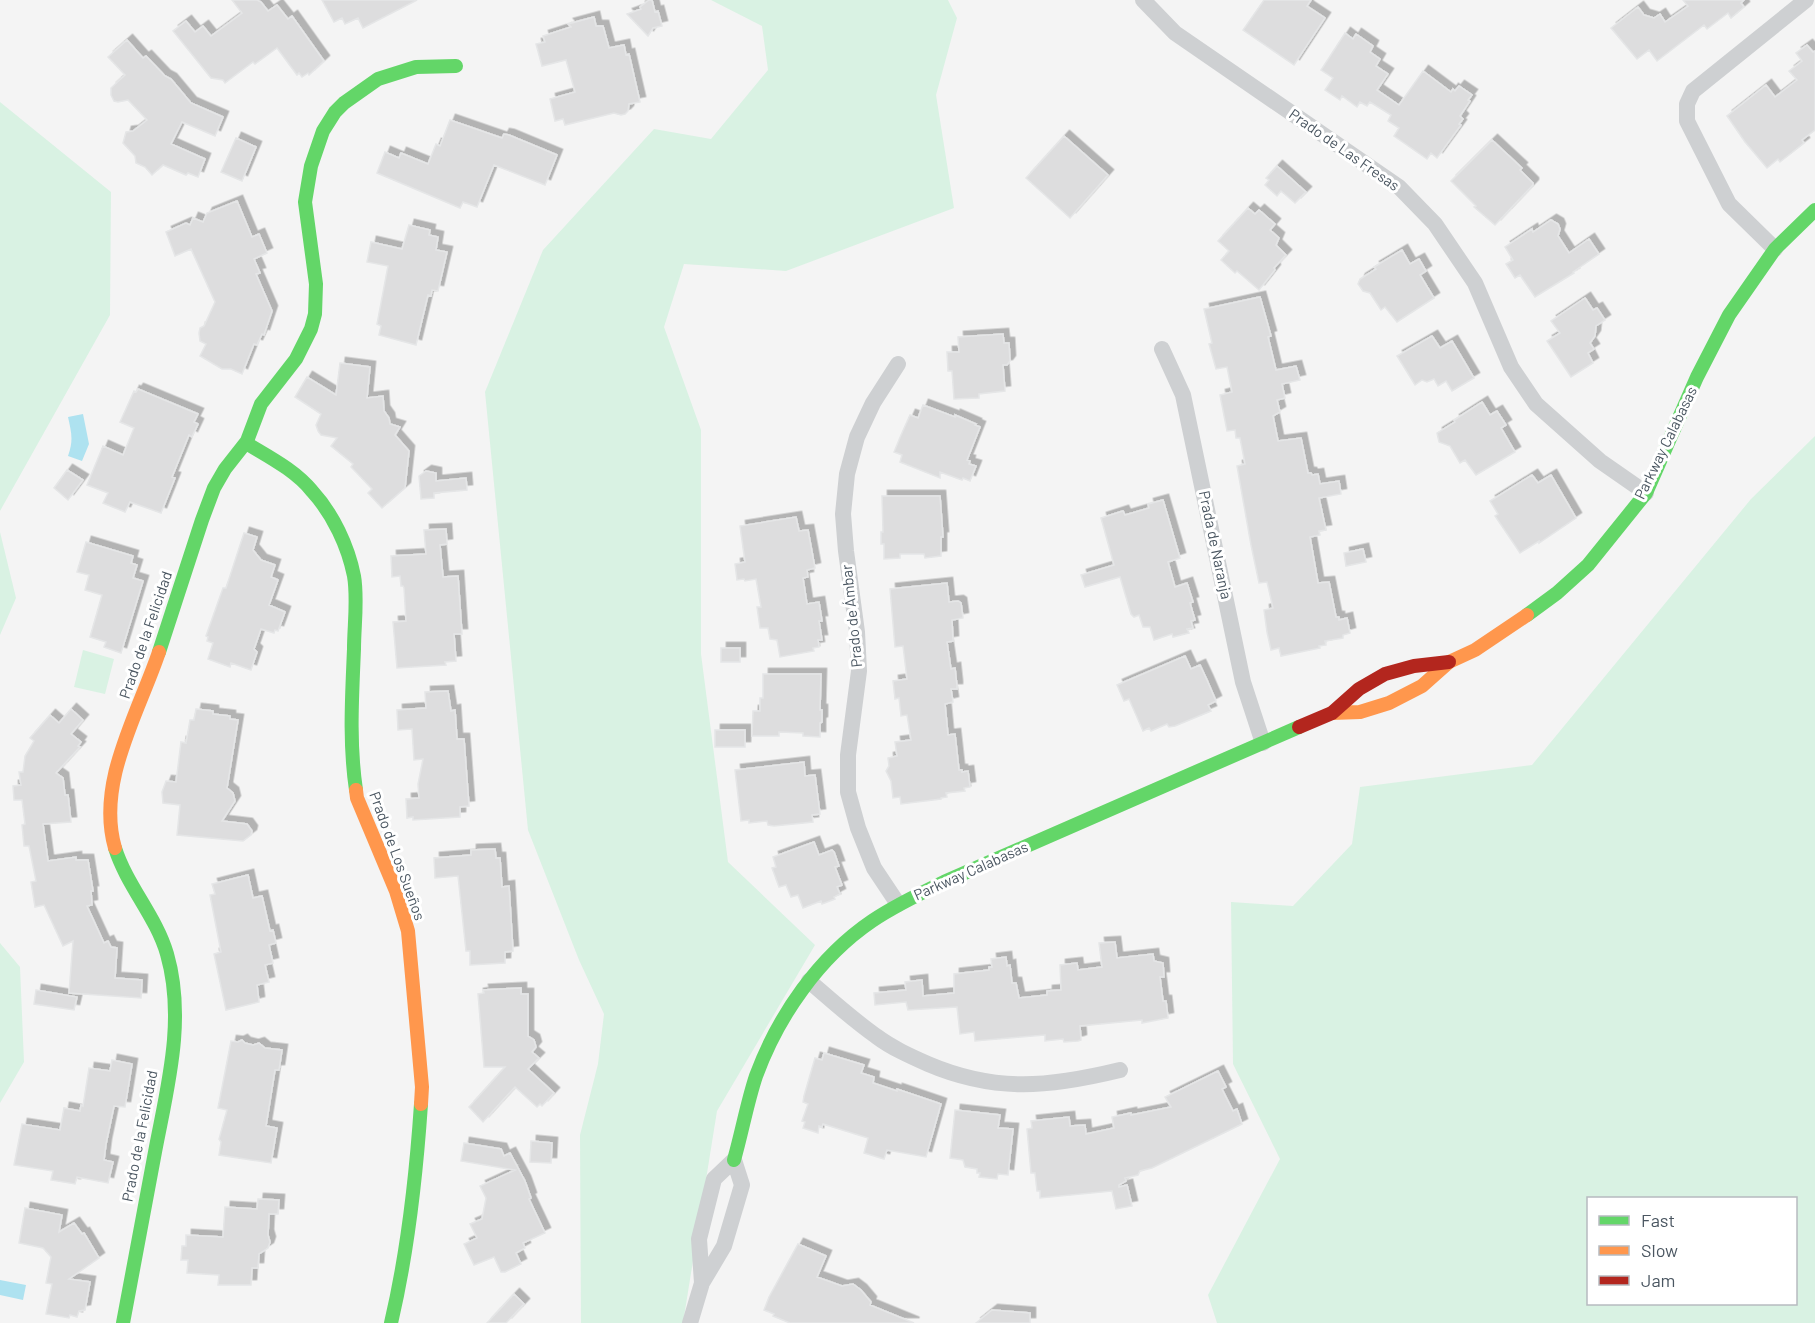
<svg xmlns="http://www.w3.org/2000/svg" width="1815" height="1323" viewBox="0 0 1815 1323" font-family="Barlow,sans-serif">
<defs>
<filter id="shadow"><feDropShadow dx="5.5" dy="-5.5" stdDeviation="0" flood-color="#0004"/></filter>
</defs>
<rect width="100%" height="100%" fill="#f4f4f4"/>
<path fill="#d9f2e3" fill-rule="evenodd" d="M711,0h237l9,18 -21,77 18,113 -168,63 -102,-7 -20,63 37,103v224l27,208 87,83 -98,166 -34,212h-102l-1,-188 18,-71 6,-50 -25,-54 -51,-130 -43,-438 58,-142 111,-121 57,10 57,-69 -6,-44z
M0,102l111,90 -1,123 -110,196z
M1815,436v887h-598l-9,-28 72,-136 -47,-95 -2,-162 62,4 59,-62 8,-57 172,-22 219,-266zM1588,1198h208v106h-208z
M0,532l16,66 -16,37z
M83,650l31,9 -9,35 -31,-7z
M0,943l20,24 4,95 -24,41z"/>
<path fill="#aee2f0" d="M83,414l6,30 -7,17 -14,-5c6,-16 3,-25 0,-39z
M0,1280l26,5 -3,15 -23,-5z"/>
<path fill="#ddddde" stroke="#e5e6e7" stroke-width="1.5" filter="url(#shadow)" d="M232,0h25l4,2 7,9 9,-6 11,14 4,-3 32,45 -15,14 -1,-2 -6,4 -3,-4 -2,2 -20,-27 -22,16 -2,-2 -28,21 -2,-3 -12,-2 -38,-47 13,-10 9,11 8,-6 8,10 31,-23z
M322,0h95l-54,28 -5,-10 -13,6 -3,-6 -8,4z
M649,0h3l3,12 3,-1 4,15 -9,2 -5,8 -21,-22 14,-5 -1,-2z
M1264,0h47l-4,6 18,12 -31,47 -51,-35z
M1683,0h61l-3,3 3,4 -13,11 -3,-5 -21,16 -3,-4 -47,36 -8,-11 -12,9 -26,-31 27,-21 6,8 10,3 6,-4 5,8 23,-16z
M594,17l2,9h7l6,22 15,-3 2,10 3,-1 11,48 -11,2 -1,7 -3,3 -4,1 -7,-2 -49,12 -2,-6 -8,2 -5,-22 25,-7 -9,-32 -24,6 -6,-22 9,-2 -2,-6 28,-9 -3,-3z
M1345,33l8,6 3,-5 17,12 -3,6 10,7 -4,7 12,8 -11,16 22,15 24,-34 28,21 2,-3 2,2 4,-5 13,9 -4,5 2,1 -10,15 3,3 -4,5 2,1 -24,33 -6,-5 -4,6 -33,-23 5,-8 -11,-7 3,-6 -21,-13 -3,4 -7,-4 -3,5 -15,-11 -2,4 -15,-10 8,-12 -12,-8z
M127,40l16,18 3,-2 19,20 6,3 20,24 32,14 -8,19 -33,-14 -11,22 34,15 -7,18 -10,-4 -2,2 -23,-10 -11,10 -7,-8 -9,-4 -1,-7 -12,-13 3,-11 7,-1 14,-11 -19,-20 -10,2 -4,-1 -3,-6v-7l14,-13 -17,-18z
M1807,45l6,7 2,-1v79l-13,10 2,3 -24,19 -2,-3 -11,9 -22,-26 -18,-26 39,-31 9,12 22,-17 -8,-9 13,-10 -6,-8z
M450,120l52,18 2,-4 5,1 48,20 -12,30 -51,-20 -17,42 -14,-5 -3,6 -83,-35 8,-21 14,6 2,-5 27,11 8,-20 4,2z
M1064,136l44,39 -38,43 -44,-40z
M236,138l20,9 -14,34 -21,-9z
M1492,140l30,28 -2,2 13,13v2l-38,40 -21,-18 2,-1 -25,-25z
M1277,166l29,26 -11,11 -14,-12 -4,5 -12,-11 4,-5 -3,-2z
M237,201l15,36 7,-3 8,19 -13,6 6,14 -4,1 16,37 -8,24 -2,-1 -5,11 -3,-1 -12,30 -11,-5h-9l-22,-13 6,-12 -6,-3 -1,-8 1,-5 4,-2 11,-24 -24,-53 -16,7 -9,-24 20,-9 4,2 3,-7 10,4 4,-9z
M1248,208l7,6 4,-4 16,14 -5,6 9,8 -3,7 10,10 -12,13 1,2 -16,20 -22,-19 -2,2 -14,-13 8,-9 -11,-10z
M1551,220l7,4 2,5 -2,7 11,17 20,-14 10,15 -26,18 1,1 -39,24 -15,-22 -5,3 -9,-14 7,-4 -8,-13 27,-18 1,3z
M409,225l21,5 -1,5 9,2 -2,13 11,2 -9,39 -6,-1 -1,6 -3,-1 -12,50 -37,-10 2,-9 -4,-2 11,-58 -21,-4 4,-20 31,7z
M1402,250l8,14 9,-5 7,12 -6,4 14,23 -37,24 -12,-15 -4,3 -11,-17 -7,-2 -5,-7 2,-5 16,-10 -2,-2z
M1260,297l11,39 -3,1 8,33 20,-4 4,14 -18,4 3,14 -8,2 3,12 -7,4 5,25 23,-3 7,35h3l1,2 6,-1 2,10 19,-3 2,13 -22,4 7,32 -7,1 1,4 -10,2 8,46 11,-1 7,35h3v3l8,-2 3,15 -7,2v3l-18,3 1,4 -7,1 1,2 -39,8 -2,-8 -8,2 -4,-18 -3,-22 9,-2 -6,-26 -8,1 -8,-38 -14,-79 8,-2 -5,-26h-4l-1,-8 -8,1 -7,-36 12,-3 -5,-25 -11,2 -7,-25 3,-1 -8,-34z
M1585,298l8,12 4,-2 8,12 -9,6 -1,10 -5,7 4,6 -6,4 5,10 -22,14 -24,-36 13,-8 -9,-12z
M1003,334l1,9h5l1,18 -3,4h-4l2,26 -26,3v4l-25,1 -2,-28h-4l-1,-19h12l-1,-15z
M1432,336l8,12 12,-7 22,37 -22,13 -6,-10 -8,5 -4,-7 -7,3 -5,-2 -7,5 -18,-29z
M340,363l30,4 -3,31 16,-2 1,15 5,7 1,6 10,3 -5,8 14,16 -4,37 -23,20 -14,-15 4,-4 -21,-22 2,-3 -22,-18 6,-8 -16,-3 -3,-4 -2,-6 5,-11 -26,-17 12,-20 29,18z
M138,389l60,25 -4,8 4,2 -6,13 -3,-2 -17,42 3,1 -14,35 -31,-11 -5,10 -22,-9 5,-10 -21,-8 16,-39 20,9 11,-27 -14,-6 14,-31 2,1z
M1482,402l8,13 7,-4 9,14 -5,3 14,24 -39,23 -11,-15 -5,3 -10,-17 -11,-4 -2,-9 18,-11 -1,-2z
M923,405l32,12v-2l21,9 -1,1 5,2 -13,33 3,1 -1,3 7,2 -6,15 -7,-3 -1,2 -22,-8v6l-40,-16 2,-7 -8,-3 7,-17 9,-20 8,3z
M67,470l16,10 -15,20 -14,-12z
M426,471l10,2v8l30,-3 1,12 -33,3v5l-13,1 -2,-23z
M1532,475l6,8 13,-8 25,43 -37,25v-2l-19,12 -25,-37 3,-2 -8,-13z
M882,496h58l3,41h-2v19l-16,2 -1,-4h-24v4l-16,1v-15h-3v-12h2z
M1163,500l17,58 -12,4 7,25 12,-4 6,19 -3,1 5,17 -4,1 2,7 -6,1 2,4 -16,4 -1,-3 -18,6 -4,-13h-7l-4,-12 -5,2 -3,-3 -11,-37 -35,10 -4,-12 33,-10 -13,-47 22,-7 2,4 24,-7 -1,-4z
M796,517l3,14 9,-1 7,38 -8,2 1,7 -5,1 4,26 12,-2 3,19h-3l3,19h-4l1,7 -6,1 1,3 -34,6 -3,-17 -7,-1 -2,-11h-8l-3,-21h4l-5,-28 -11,2 -1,-2 -7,1 -2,-16 10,-2 -5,-36z
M446,529l1,15 -7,1 3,32 15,-1 4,58h-8l2,27 -11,1 1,3 -49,3 -4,-46 13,-1 -2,-33 -1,-2h-2l-1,-10 -8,1 -1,-21 35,-2 -2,-24z
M244,533l13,4 -4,13 8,10 14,5 -4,12 7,3 -9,25 16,7 -7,19 -3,-1 -1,3 -13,-4 -7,20 3,3 -6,18 -20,-7 -1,4 -22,-8 5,-16 -6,-2 1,-4 -2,-1 17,-48h3z
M86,542l47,14 -2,7 6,2 -4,13 10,3 -22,72 -17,-6 2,-5 -16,-5 12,-42 -17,-5 4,-15 -12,-3z
M1363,549l3,13 -20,4 -2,-13z
M947,583l2,19 9,-1 3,2 2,15 -11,2 1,21 -6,1 4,27 4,-1 2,18v3h-6l2,13 -8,2 3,31 7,-1 4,36h3v2l6,-1 2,16 -6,1 1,3 -19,2 1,4 -6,1v1l-40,5 -1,-7 -7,1 -2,-17 -5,-10 3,-5 -1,-8 9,-2 -2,-14 16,-2 -4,-25 -6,1 -2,-18 -4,1 -2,-18 14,-2 -4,-33 -8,1 -5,-58z
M721,648h19v14h-19z
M1185,656l6,13 9,-4 7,15 9,21 -8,4 3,6 -36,15 -6,1 -2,-3 -16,7 -2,-3 -6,3 -14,-32 -5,2 -7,-16z
M763,674h58l-1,36h2v12l-2,1v14l-17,-1v-3l-24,-1v4h-27l1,-25h7v-13h3z
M448,691l3,20 4,-1 2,29h7l5,67 -9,1v10l-47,3v-3l-6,1 -1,-19 13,-1 -1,-14 5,-25 -9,1 -2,-31 -14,1 -1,-20 29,-2 -1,-16z
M71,709l12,11 -12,14 10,8 -3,4 2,1 -24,26 7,5 2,17h3l3,27 -28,2 5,37 28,-4v3h12l5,31h-2l1,14 -5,1 17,37 4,-2 3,6 6,1 -2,30 27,2 -1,18 -72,-5 4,-52 -10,5 -19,-41 -9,2 -4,-25 5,-1 -7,-35h-5l-2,-21 3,-1 -3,-24h-8l-1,-14 8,-1 -2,-13h4l2,-16 9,-15 -4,-3 20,-23 9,8z
M196,709l17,2v3l17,2v3l8,1 -11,68 6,5 2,8 -13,20 25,3 5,7 -1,4 -8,6 -66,-6 3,-30 -17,-2 -1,-11 4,-11 10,1 5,-40 5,1 4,-23h4z
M715,730h30v17h-30z
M804,762l1,14 10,-1 5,39 -8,1 1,7 -39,4 -6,-1 -1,-4 -18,2v-3l-8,1 -6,-51z
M814,842l5,13 13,-5 2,2 5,14 -4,1 7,18 -5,2 3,7 -6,3 1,2 -13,5 -1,-3 -18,7 -5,-13 -7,2 -5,-12 -7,2 -7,-19 4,-1 -3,-10z
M495,849l1,9h4l2,29 7,-1 4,65 -8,1v11l-35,2v-14h-4l-8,-75 -23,2 -1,-20 37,-3v-5z
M248,875l5,23 9,-2 8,35 3,-1 3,13 -7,2 4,18 -8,2 4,17 -12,3 2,17 -33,8 -12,-56 7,-2 -11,-57 5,-1 -3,-10z
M1115,942l2,16 36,-4 1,7 9,2 1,14h-4l3,24h3l2,17 -26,5v-3l-62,6 1,14 -3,1 -14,1 -1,-3 -18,2v-6l-70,6 -1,-9 -14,2 -3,-27 -49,3 -2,-8 -31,3 -1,-12 32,-3 -1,-8 17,-2 1,16 31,-3v-19l35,-4v-3h3l-1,-8 15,-2 1,9 3,-1 2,18h4l3,15 28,-3v-4l14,-1 -1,-25 17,-2 1,7 24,-3 -3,-24z
M521,988v6h7v42l6,4 2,7 -4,5 7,6 -11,11 26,24 -12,13 -2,-2 -3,3 -22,-20 -32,35 -14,-15 36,-40h-21l-6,-73 6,-1 -1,-3z
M36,990l41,7 -3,13 -40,-6z
M242,1040l3,3 8,2 6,-2 6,5 17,2 -3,20h-4l-9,56 11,2 -6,35 -52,-8 2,-13 -2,-3 8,-29 -9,-2 13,-67 7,1z
M824,1053l40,12 -3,8 13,4 -1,6 24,8v-2l44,15 -15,53 -39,-7 -3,9 -20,-6 4,-15 -45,-14 -1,3 -3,-1 -1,7 -15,-5 2,-6 -3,-1 6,-17 -5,-2 1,-6 11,-38 7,2z
M112,1060l20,4 -7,43 -11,-1 -8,38 -2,16 9,2 -5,21 -31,-6 -2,7 -24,-4 2,-9 -39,-6 8,-41 38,6 4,-22 16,3 1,-6 2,1 6,-38 21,3z
M1218,1071l8,16 -4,2 11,22 4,-2 5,15 -90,44 -12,3 -2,4 -13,3 1,3 -7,4v2l8,-2 5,21 -16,3 -4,-18 -72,7v-7h-3l-2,-18h-4l-4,-44 5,-1 -1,-7 38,-4 1,9 15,-1 1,9 28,-6 -2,-11 19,-4v2l40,-8 -6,-10z
M955,1110l45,5 -2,13 15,1 -5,46 -10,-1 -1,5 -18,-2 1,-4h-3v-4l-12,-2 -2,-7 -13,-2z
M531,1141l21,2 -1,20 -21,-1z
M464,1143l37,6 3,7 6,-3 15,28 6,17 -2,1 16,34 -22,10 2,5 -9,5 5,11 -16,8h-4l-7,-15 -20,8 -10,-21 13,-6 -7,-14 12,-5 4,-21 -6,-12 35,-16 -54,-9z
M258,1199l21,1 -1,14h-9l-1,21 2,7 -2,6 -9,6 -1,14h-6l-1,17h-33l1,-10 -32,-2 1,-13h-7l1,-14h4v-11l37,2 2,-30 32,2z
M25,1208l37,7 -3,17 15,-9 8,11 2,-1 15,25 -30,21 21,3 -5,28 -6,1 -2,6 -7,-2 -1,3 -23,-4 6,-30 -6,-1 5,-26 -8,-9 -24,-5z
M798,1244l28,12 -9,21 25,9 11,-2 8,6 10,12 -1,3 44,18h-124l-17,-7 1,-2 -10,-4 5,-13z
M514,1294l10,10 -18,19h-19z
M992,1310l38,3v10h-54z"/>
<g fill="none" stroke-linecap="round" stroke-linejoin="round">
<path stroke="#ced0d2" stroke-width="16" d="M1143,0l32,33 224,154 36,37 40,59 36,84 25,37 64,57 46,32
M1775,249l-46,-45 -42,-83v-17l6,-13 113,-91
M1162,349l21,46 60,287 20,61
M898,904l-24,-36 -16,-40 -10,-36v-37l11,-84 -2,-39 -11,-81 -3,-37 4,-40 10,-37 16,-34 25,-39
M809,981c22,19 43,38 67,55 16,12 34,20 52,28 68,29 122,23 192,6
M690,1323l12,-40 22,-37 18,-61 -8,-25 -20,19 -15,60 3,44"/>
<path stroke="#63d668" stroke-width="14" d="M246,443c23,14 49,27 66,48 21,23 36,55 42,85 4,23 0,50 0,73 -2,48 -5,94 2,141
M1527,615l30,-22 31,-28 58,-72 51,-116 32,-62 46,-66 40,-39
M159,652l43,-132 12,-32 11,-19 22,-28 14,-37 35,-45 15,-30 4,-15 1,-30 -11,-82 6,-36 12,-35 12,-19 9,-9 34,-24 38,-12 40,-1
M115,848c12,38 41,68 52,106 19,66 0,134 -12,198 -11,57 -21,114 -32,171
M734,1160c8,-28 13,-57 22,-84 22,-60 63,-119 116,-155 22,-15 47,-27 72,-39l355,-155
M391,1323c17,-72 25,-145 30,-219"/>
<path stroke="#ff974d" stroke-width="14" d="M1332,713l28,-1 29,-9 33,-17 27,-24 26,-12 52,-35
M356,790l1,8 39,93 12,40 14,156 -1,17
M115,848c-19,-65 23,-134 44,-196"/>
<path stroke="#b3261e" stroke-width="14" d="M1299,727l33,-14 27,-24 26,-15 29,-8 35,-4"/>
</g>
<g text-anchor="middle" stroke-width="6" stroke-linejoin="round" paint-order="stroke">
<g font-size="15" fill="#4a5661" stroke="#fff">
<text transform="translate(1344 150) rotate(35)" y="5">Prado de Las Fresas</text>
<text transform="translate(1666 443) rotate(-64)" y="5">Parkway Calabasas</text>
<text transform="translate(1215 545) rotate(78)" y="5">Prada de Naranja</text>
<text transform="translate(852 616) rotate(-96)" y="5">Prado de Ámbar</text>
<text transform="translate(146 635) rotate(-71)" y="5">Prado de la Felicidad</text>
<text transform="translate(397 856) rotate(70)" y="5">Prado de Los Sueños</text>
<text transform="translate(971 871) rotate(-24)" y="5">Parkway Calabasas</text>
<text transform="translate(140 1136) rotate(-79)" y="5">Prado de la Felicidad</text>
</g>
</g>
<rect x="1587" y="1197" width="210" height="108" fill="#ffffff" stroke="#b7bbc0" stroke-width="1.5"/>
<rect x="1599" y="1216" width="30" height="9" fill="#63d668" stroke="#b7bbc0" stroke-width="1.5"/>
<text x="1641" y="1227" font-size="18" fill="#4a5661">Fast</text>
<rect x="1599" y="1246" width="30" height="9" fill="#ff974d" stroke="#b7bbc0" stroke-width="1.5"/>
<text x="1641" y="1257" font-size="18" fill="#4a5661">Slow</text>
<rect x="1599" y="1276" width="30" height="9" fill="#b3261e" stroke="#b7bbc0" stroke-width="1.5"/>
<text x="1641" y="1287" font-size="18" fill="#4a5661">Jam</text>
</svg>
